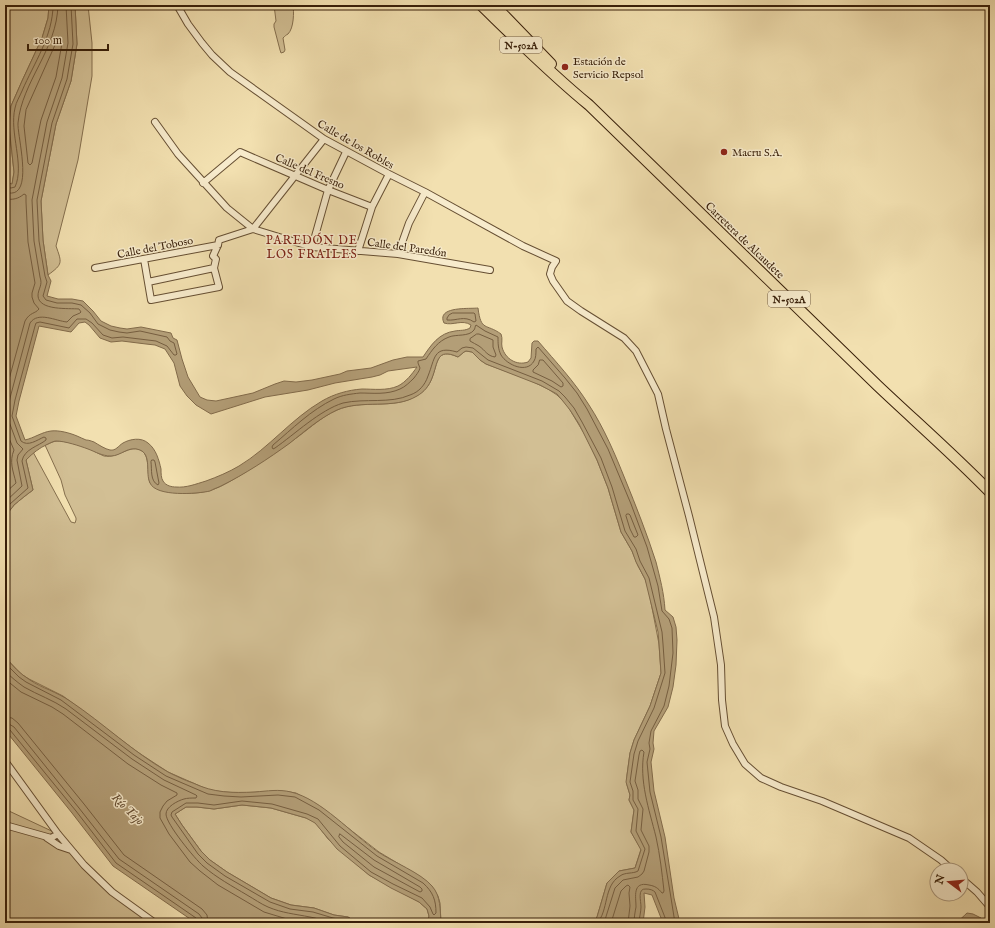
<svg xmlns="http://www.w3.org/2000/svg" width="995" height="928" viewBox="0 0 995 928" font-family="'IM FELL English',serif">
<rect width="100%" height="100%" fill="#f2e0b0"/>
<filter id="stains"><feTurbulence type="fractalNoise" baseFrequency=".005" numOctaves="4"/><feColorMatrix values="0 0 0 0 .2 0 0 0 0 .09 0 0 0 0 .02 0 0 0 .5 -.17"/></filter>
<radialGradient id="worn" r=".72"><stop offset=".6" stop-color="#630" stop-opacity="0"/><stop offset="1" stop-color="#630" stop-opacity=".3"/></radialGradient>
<path fill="#d2bf94" stroke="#856f4e" d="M5,5h44l-1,13 -6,20 -20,43 -11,25 -2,20 5,46 -2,13 -7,-3z
M75,5h13l4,38v33l-14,84 -22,86c6,17 7,18 -8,29l-5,-35 -2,-39 15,-77 15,-43 6,-37z
M274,5h19c1,7 1,23 -5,29 -2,1 -3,2 -5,4l2,12 -1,2 -3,1 -1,-3 -6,-23v-3l2,-3z
M466,351l6,1 8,8 6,4 41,15 21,10 9,6 10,10 18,30 12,25 11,28 13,44 11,19 6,15 7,13 3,8 11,57 2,29 -11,33 -16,34 -4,13 -3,22v10l3,10 -1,5 5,10 -3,22 10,17 -6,19 -16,3 -12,12 -10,34 -5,6h-151l-1,-20 -2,-7 -7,-11 -12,-9 -40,-24 -58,-45 -25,-14 -7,-1 -11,-1 -37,2 -17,-1 -15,-2 -41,-18 -32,-21 -73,-55 -34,-17 -8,-5 -16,-17v-142c4,-3 6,-6 9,-10 6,-5 12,-10 19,-15l-7,-30 7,-8 38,70 4,1 1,-3v-2l-11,-23 -4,-15 -16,-35c4,-1 8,-4 12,-4 11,0 23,4 33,8 4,2 9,5 14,7 14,3 27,-13 38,-5 8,5 5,23 8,32 11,3 23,8 35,10 8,1 19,-1 27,-3 11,-4 22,-11 32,-17 19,-12 37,-24 55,-37 12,-9 24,-20 38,-26 24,-11 57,0 79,-14 8,-4 13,-10 16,-18 6,-15 4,-31 26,-21l6,-5z
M242,805l29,3 35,10 9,4 13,17 41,36 50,27 8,7 2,7 -1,5 -18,-1 -14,3h-38l-10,-6 -14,-2 -20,-7 -23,-3 -20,-7 -44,-26 -17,-12 -9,-9 -19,-26 -7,-11 11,-7h11l17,2z
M5,810l4,1 49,23 54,58 43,31h-150z"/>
<path fill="#b39e77" stroke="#826b4b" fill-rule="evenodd" d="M49,5h26l2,39 -6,37 -15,43 -15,77 2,39 5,35 3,6 -4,15 11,3h14l11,2 10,10 8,10 10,5 9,2 7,1 14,-2 30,6 2,5 4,2 5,19 6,18 12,20 7,3 9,1 37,-8 22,-9 9,-3 12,1 16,-2 28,-6 7,-3 24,-3 22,-8 14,-3h16c8,-12 16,-24 32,-26 5,-1 10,0 15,-3l1,-3c-9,-6 -18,1 -27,-2 -8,-17 25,-14 34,-15 3,24 8,15 23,26 2,5 0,9 1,13 3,12 15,19 26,15l3,-4 1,-15 2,-2h4c18,21 36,40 51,64 15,23 26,49 36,74 11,27 22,55 31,83 4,16 8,31 9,48l8,7 3,10 1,13 -1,25 -3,22 -5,20 -14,24 -1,12 1,6 -3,13 3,29 11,46 9,61 6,25h-17l-11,-28 -8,-2 1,14 -2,16h-51l5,-6 10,-34 12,-12 16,-3 6,-18 -10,-18 3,-22 -5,-10 1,-5 -4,-13 1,-7 3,-22 4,-13 16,-34 11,-33 -2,-29 -1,-12 -13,-53 -9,-17 -4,-11 -11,-19 -13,-44 -11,-28 -18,-36 -9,-14 -8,-10 -5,-6 -17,-9 -54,-21 -6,-4 -8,-8 -6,-1 -2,1 -6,5c-22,-10 -20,6 -26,21 -3,8 -8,14 -15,18 -23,14 -55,3 -80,14 -17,8 -32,21 -47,33 -22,16 -45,31 -69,43 -4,2 -8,3 -11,5 -13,3 -54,6 -60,-8 -5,-10 2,-28 -10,-33 -11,-5 -19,6 -29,6 -9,0 -15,-4 -23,-7 -8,-3 -23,-8 -32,-8 -2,0 -6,2 -8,3 -9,4 -15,9 -22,16l7,30c-7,5 -13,10 -19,15 -3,4 -5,7 -9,10v-333l7,2 2,-12 -5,-46 2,-20 11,-25 20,-43 6,-20zM85,322l4,3 11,13 11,4 11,-1 24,3 9,1 10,4 9,14 6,23 7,10 9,9 15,9 54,-17 43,-7 27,-7 37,-6 8,-2 8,-4 29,-4c-5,7 -11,15 -19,19 -11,5 -25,3 -36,3 -14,1 -28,5 -40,12 -31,18 -53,47 -83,65 -10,6 -22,11 -33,15 -10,3 -20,7 -30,6 -4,0 -10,-1 -13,-6 -2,-3 -2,-8 -2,-12 -2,-9 -5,-20 -13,-26 -7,-6 -18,-4 -25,0 -5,3 -7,8 -13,7 -5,-1 -11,-5 -16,-8 -3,-1 -5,-2 -8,-2 -3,-1 -6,-3 -9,-4 -7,-3 -18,-6 -26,-5 -9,1 -17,7 -26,9l-9,-24 3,-15 20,-75 32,6 8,-9z
M5,657c7,8 15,17 25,23 12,8 27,12 40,21 33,22 63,51 98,71 8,4 16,8 25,11 21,10 39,10 62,9 12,-1 24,-3 36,0 30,7 61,42 87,60 15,10 43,21 54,34 9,10 8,24 9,37h-45l14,-3 18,1 1,-5 -2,-7 -8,-7 -28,-14 -22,-13 -32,-26 -22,-26 -9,-5 -35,-10 -29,-3 -28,4 -17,-2h-11l-11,7 7,11 19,26 9,9 17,12 44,26 20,7 23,3 20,7 14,2 10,6h-162l-83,-57 -41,-53 -67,-83z
M967,913l6,1 8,4 -2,5h-39c5,-3 11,-3 17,0 3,-4 6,-6 10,-10z"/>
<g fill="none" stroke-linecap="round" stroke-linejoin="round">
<path stroke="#765e40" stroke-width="1" d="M59,37l3,1v5l-6,34 -15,43 -9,43 -2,2 -2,-2 -4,-37 2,-16z
M5,187l6,1 4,-1c10,-22 -6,-54 0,-79 1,-6 5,-12 7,-17 12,-28 31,-55 31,-86
M5,192c31,11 12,-56 13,-69 4,-42 39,-73 40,-118
M5,199c8,1 13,0 19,-5l2,1v7l2,40 7,41 -3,10v4l2,6 5,6c-4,5 -9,3 -14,12l-20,73
M453,313h21l1,1 1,7 -2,1c-10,-7 -17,-1 -27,-2v-2l2,-3z
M477,334h2l14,6v7l3,8 -1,2c-8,-1 -10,-7 -16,-11 -3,-2 -6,-3 -9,-5v-2z
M540,360h3l20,23v3l-2,1 -9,-6 -19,-9v-2l5,-5z
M5,429l9,21c-5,12 -1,20 2,33l-11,10
M152,460h2l1,2 3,16 1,5 -1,2c-8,-4 -6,-15 -7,-23z
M5,502l17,-16 -5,-26 1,-5 5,-6 -6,-6 -9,-24 -1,-4 3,-17 20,-75c8,-12 26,-2 37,-1l6,-6 7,-3 1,-1 -2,-3c-10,-1 -40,2 -41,-13 0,-8 5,-10 2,-19l-6,-36 -2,-41 15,-78 15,-44 6,-35 -2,-38
M5,510l5,-6 18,-16 -6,-27c2,-12 17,-15 24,-21v-2l-2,-1c-7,3 -16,10 -23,4l-9,-25 3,-16 20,-74 1,-3 4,-1 29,6 8,-9h9l6,4 11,12 9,3 11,-1 33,4 11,5 7,9h2l1,-1 -3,-11 -4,-2 -3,-4 -27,-6 -13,2 -8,-1 -9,-2 -12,-6 -8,-11 -9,-8 -9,-2h-15l-11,-3 -3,-4 4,-14 -2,-6 -6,-35 -2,-41 15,-77 15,-44 6,-35 -2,-39
M627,514h2l1,1 8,20 -2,2h-2l-4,-8 -4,-13z
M5,663l14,14 7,5 35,18 73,55 32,21 42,18 16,2 17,1 37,-2 17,2 24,13 58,46 46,27c10,9 13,17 13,30l-2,2 -1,-1 -3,-7 -8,-9 -29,-14 -22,-12 -31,-26 -22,-27 -11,-5 -35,-10 -30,-3 -28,4 -16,-2h-12l-14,9 -1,3 1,2 26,37 9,9 18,13 45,26 20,7 23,3 20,6 14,3 3,2
M5,671c6,6 12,11 19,16 14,8 29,13 42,22l66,50 32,21 32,15 1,1 -1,2c-4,0 -9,0 -12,1 -7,2 -18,8 -18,15 0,10 29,45 37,52 14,12 29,20 44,29 7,4 14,9 21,12 14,6 27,7 42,10 7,1 14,4 20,6
M5,679l16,13 31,15 11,7 65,50 33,21 16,8v2l-10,6 -4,5 -3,6v6l9,16 21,28 10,9 18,14 46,27 23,7 24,4
M5,717l7,1 6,5 66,81 40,51 78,54 5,6 1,8
M5,723l4,1 5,3 65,81 40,51 80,55 3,4v5
M5,728h3l2,2 66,81 40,52 80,55 1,2v3
M340,834l34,26 46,27 2,2v2l-2,1 -46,-25 -31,-25 -4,-5z
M597,923c12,-12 6,-37 23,-47 5,-4 13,-2 18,-5l7,-22 -9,-18 2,-22 -5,-9v-9l-3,-9 4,-28 4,-13 16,-33 11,-35 -2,-29 -1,-12 -13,-54 -9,-17 -4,-12 -11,-18 -13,-44 -11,-29 -19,-36 -8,-14 -9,-11 -6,-6 -17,-10 -54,-21 -15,-12 -7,-1 -4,1 -5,4c-24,-7 -22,7 -29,24 -3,9 -9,16 -18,19 -20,9 -45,3 -67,8 -23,7 -48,31 -68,45l-2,1 -1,-2 1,-2c19,-16 38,-35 61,-46 8,-4 17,-5 26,-6 13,0 27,2 40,-4 5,-2 10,-7 14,-11 2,-3 5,-6 6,-10l-2,-5v-2l8,-2c6,-9 12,-18 23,-22 7,-3 20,0 25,-7 1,-1 1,-4 2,-5l9,6 13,6c0,6 0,12 3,18 6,10 26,19 33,6 2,-3 2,-8 2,-12l2,-2 27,31 12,15 10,16 21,40 23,55 16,43 11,39 4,25 7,8 3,9 1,25 -4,33 -5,20 -13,25 -2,12 1,6 -3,13 3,30 11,45 10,61 4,25
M604,923l11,-35 8,-8 15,-3 4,-3 2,-3 5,-19v-6l-8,-16 2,-21 -5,-10v-9l-3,-9 4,-26 1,-4 2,-1 2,2c-5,29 5,57 12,85 4,18 6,36 8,54l-1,2h-1c-4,-5 -7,-7 -13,-8 -17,-4 -13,12 -13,22 -1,5 -2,11 -2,16
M611,923l10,-32 5,-5 2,-1 2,2 -1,6 1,13 -2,17
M639,923c0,-5 2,-11 2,-16 0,-6 -4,-19 5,-18 4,0 7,1 9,3l11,28v3"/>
<defs>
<path id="street" d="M177,5l11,19 14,19 10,12 18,17 94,67 65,35 36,18 98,54 33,15 -4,6 -2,7 3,7 14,20 14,10 43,27 12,13 22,43 8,35 23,87 25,101 7,48 1,35 3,26 8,18 12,20 16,14 20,9 41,14 87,37 32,22 11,10
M155,122l23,32 49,54 26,21 59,18 86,7 92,16
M203,183l37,-31 88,38 44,17
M253,229l71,-90
M312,247l16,-57 18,-38
M358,251l14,-44 17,-33
M398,254l11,-31 16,-31
M144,259l7,41 68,-13 -5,-19 2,-9 -3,-3 5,-11 1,-5 34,-11
M95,268l123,-23
M148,282l66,-14
M5,761l53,73 26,31 28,27 43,31
M5,825l46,13 7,-4
M47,838l12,8 12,4
M961,878l16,14 13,15"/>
<path id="primary" d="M481,5c35,34 70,69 108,100 96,93 192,187 289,281 37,35 76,69 112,106
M494,5l57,59"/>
</defs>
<use href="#street" stroke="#664f33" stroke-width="8"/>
<use href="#primary" stroke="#381f09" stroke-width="12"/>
<use href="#street" stroke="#f7ebcc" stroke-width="6"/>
<use href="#primary" stroke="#f2e0b0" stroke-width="10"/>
</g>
<g fill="#8f2418" stroke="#f7ebcc" stroke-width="1.5">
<circle cx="565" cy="67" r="4"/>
<circle cx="724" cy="152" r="4"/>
</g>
<g text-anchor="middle" stroke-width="3" stroke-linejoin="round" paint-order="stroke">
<g fill="#f7ebcc" stroke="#715c44" stroke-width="1">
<rect x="500" y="37" width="42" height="16" rx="3"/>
<rect x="768" y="291" width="42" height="16" rx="3"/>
</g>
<g font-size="10" font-weight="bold" fill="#381f09">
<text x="521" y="49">N-502A</text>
<text x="789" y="303">N-502A</text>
</g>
<g font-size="11" fill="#381f09" stroke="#f7ebcc" text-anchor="start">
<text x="573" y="65">Estación de<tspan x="573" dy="13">Servicio Repsol</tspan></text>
<text x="732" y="156">Macru S.A.</text>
</g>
<g font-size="11" fill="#381f09" stroke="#f7ebcc">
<text transform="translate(356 144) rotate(30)" y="4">Calle de los Robles</text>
<text transform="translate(310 171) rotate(23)" y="4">Calle del Fresno</text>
<text transform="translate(745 240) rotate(44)" y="4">Carretera de Alcaudete</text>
<text transform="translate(155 247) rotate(-11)" y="4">Calle del Toboso</text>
<text transform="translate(407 247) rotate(8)" y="4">Calle del Paredón</text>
</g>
<g font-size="12" letter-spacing="1" fill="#7a1f14" stroke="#f7ebcc">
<text x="312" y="244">PAREDÓN DE<tspan x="312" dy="14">LOS FRAILES</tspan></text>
</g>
<g font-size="12" font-style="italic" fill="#634b30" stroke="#f7ebcc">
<text transform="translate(128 809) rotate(45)" y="4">Río Tajo</text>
</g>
</g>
<rect width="995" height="928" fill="none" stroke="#f2e0b0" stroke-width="20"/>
<rect x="6" y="6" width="983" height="916" fill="none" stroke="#381f09" stroke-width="2"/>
<rect x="10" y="10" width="975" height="908" fill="none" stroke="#381f09"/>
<g transform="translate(949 882) rotate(286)"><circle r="19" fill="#f7ebcc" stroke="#ab997e"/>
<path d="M0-3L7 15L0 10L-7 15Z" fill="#8f2418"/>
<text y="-6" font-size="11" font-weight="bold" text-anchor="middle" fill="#381f09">N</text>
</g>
<path d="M28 44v6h80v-6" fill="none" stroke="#381f09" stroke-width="2"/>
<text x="34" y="44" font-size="12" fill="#381f09" stroke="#f7ebcc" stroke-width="3" paint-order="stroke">100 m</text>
<rect width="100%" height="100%" filter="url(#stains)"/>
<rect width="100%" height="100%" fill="url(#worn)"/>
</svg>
